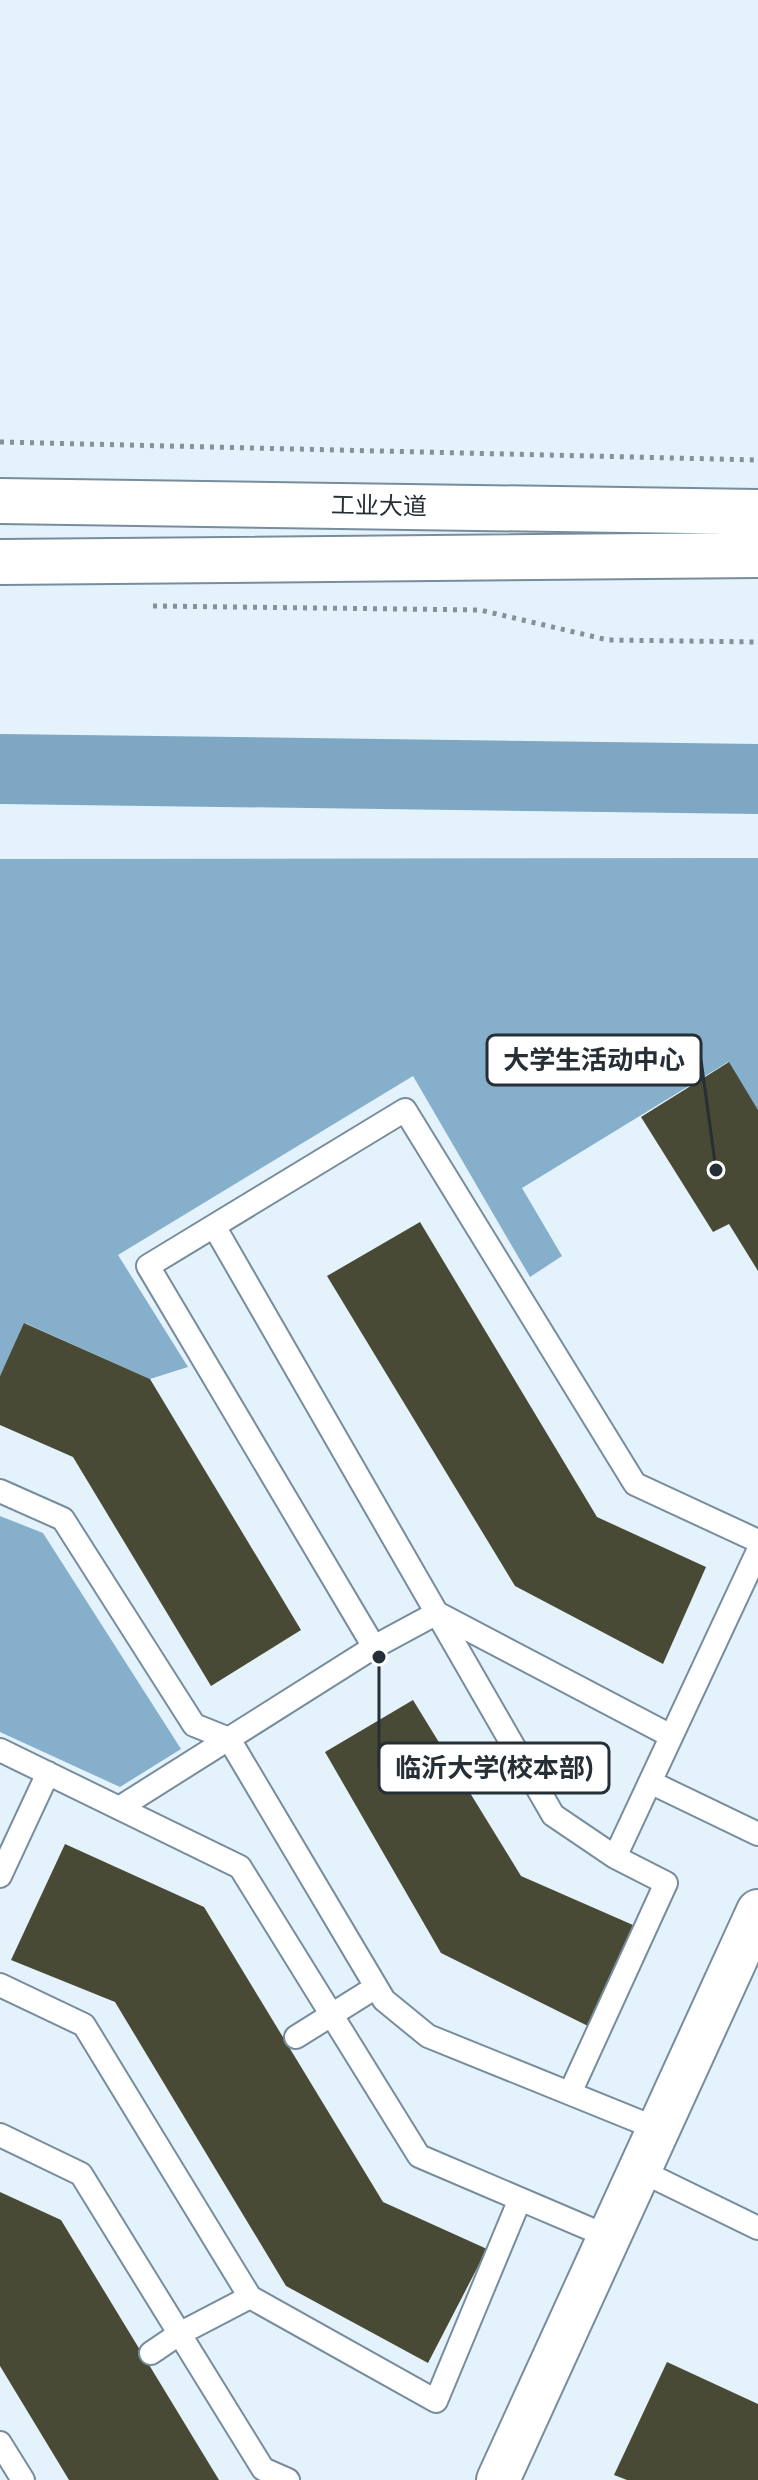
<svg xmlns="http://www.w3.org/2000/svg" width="758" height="2480" viewBox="0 0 758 2480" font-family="'Varela Round','Noto Sans SC',sans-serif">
<rect width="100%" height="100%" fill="#e4f2fc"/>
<path fill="#85afcb" d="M758,858v252l-30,-48 -206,126 40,68 -32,21 -117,-201 -295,179 70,112 -38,12 -125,-56 -25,53v-517z
M0,1516l43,17 138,216 -61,38 -120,-55z"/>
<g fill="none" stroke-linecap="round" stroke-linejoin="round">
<path stroke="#7ea7c3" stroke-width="70" d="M0,769l758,10"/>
</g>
<path fill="#494a35" d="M729,1062l29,48v161l-29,-47 -16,8 -72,-115z
M420,1222l177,295 109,50 -43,97 -148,-78 -188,-310z
M24,1323l126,56 151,251 -90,56 -138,-229 -73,-32v-49z
M413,1700l108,176 112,49 -43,102 -149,-74 -116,-201z
M65,1844l139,63 179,295 104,47 -59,114 -142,-77 -171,-284 -104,-42z
M0,2192l61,28 158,260h-150l-69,-114z
M667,2362l91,42v76h-131l-13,-5z"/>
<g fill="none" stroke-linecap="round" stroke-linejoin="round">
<defs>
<path id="lane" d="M214,1226l339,589 62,42
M0,1491l63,28 131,206 35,14 155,261 44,36 230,93
M374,1647l63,-34 234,123
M0,1750l240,117 179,289 190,81
M650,1782l108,52
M119,1808l255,-161 -226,-381 257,-156 230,374 123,57
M0,1876l48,-103
M0,1985l84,40 166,272 186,104 84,-202
M296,2037l80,-50
M570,2093l96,-210 -51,-26 143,-306
M0,2135l81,39 182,295 25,11
M639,2170l119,58
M151,2353l28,-19 71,-37
M0,2443l23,37"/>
<path id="street" d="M498,2480l260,-569"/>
<path id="primary" d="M0,501l758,11
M0,562l758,-7"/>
</defs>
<use href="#lane" stroke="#778d9d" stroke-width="26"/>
<use href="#street" stroke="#778d9d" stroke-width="46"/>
<use href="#primary" stroke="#778d9d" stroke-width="48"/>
<path stroke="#859098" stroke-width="5" stroke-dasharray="4 6" stroke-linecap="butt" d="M0,442l758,18
M153,606l327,4 128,30 150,2"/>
<use href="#lane" stroke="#fff" stroke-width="22"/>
<use href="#street" stroke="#fff" stroke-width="42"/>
<use href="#primary" stroke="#fff" stroke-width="44"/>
</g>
<g text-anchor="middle" stroke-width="8" stroke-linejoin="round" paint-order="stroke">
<g font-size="24" fill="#262f35" stroke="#fff">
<text transform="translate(379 506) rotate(1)" y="8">工业大道</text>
</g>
</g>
<path fill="none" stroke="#262f35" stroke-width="3" d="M716 1170L701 1060M379 1657L379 1768"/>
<g fill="#262f35" stroke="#fff" stroke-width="3">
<circle cx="716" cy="1170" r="8"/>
<circle cx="379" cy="1657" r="8"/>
</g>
<g fill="#fff" stroke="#262f35" stroke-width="3">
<rect x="487" y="1035" width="214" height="50" rx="8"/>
<rect x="379" y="1743" width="230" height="50" rx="8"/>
</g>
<g font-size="26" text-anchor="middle" font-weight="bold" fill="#262f35">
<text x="594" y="1069">大学生活动中心</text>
<text x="494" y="1777">临沂大学(校本部)</text>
</g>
</svg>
